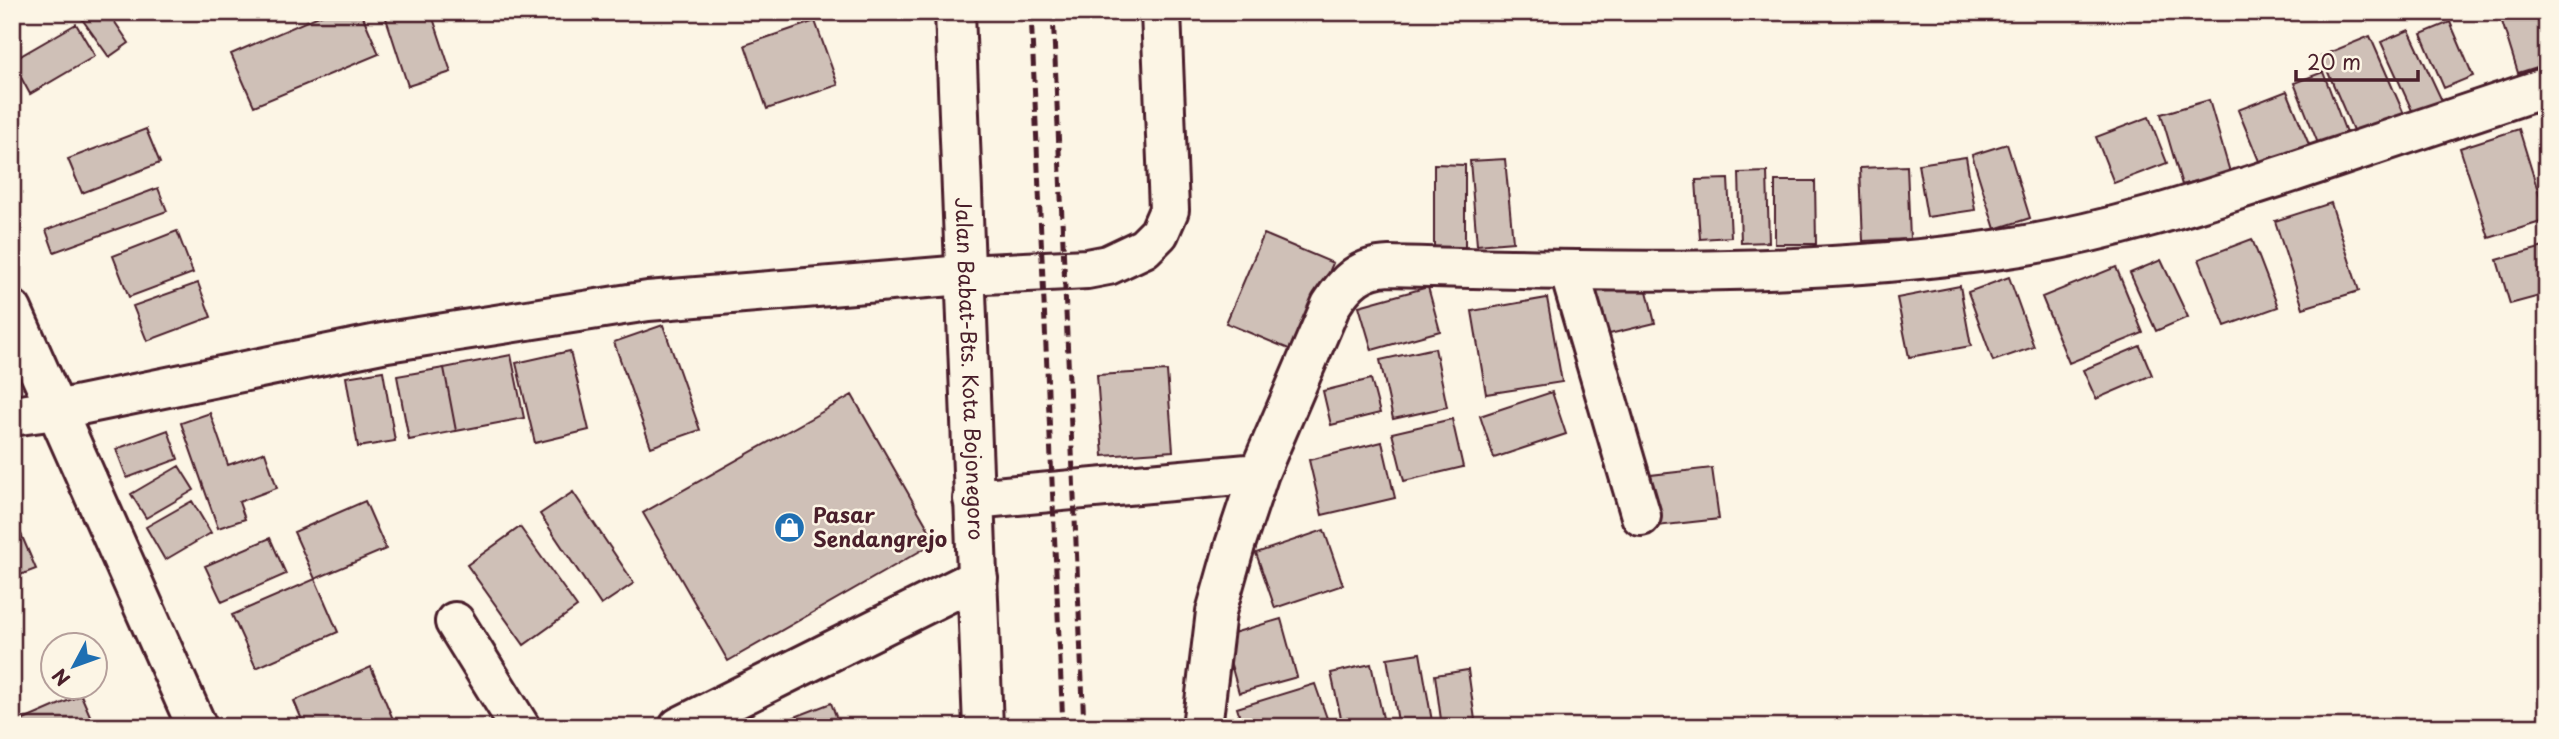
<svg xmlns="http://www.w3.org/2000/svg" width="2559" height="739" viewBox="0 0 2559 739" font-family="'Playpen Sans',sans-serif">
<rect width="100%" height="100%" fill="#fcf5e5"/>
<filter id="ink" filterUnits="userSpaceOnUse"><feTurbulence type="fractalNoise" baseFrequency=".0143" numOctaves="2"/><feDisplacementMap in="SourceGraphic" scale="14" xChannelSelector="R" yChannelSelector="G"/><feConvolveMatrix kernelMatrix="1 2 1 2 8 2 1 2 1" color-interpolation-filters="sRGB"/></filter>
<g filter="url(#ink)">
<path fill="#cfc0b7" stroke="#4a1f2b" stroke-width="2" d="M77,12h31l21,31 -20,14z
M328,12h33l18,42 -125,52 -23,-52z
M384,12h47l20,60 -43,14z
M2508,12h39v52l-29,9 -18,-58z
M815,21l23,64 -71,24 -22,-64z
M2450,22l23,54 -29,12 -23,-54z
M76,24l19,32 -65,38 -18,-33z
M2409,30l34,73 -29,12 -33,-73z
M2370,36l34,78 -49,21 -34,-79z
M2323,72l24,63 -28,11 -25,-63z
M2287,91l23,56 -49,19 -23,-56z
M2209,100l21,72 -48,13 -21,-71z
M2149,117l18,46 -53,20 -18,-46z
M146,129l14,34 -78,30 -14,-34z
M2519,129l28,91 -58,18 -29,-90z
M2007,144l23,74 -35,11 -23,-74z
M1966,157l9,53 -48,7 -9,-53z
M1505,159l8,83 -36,3 -7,-84z
M1434,164l31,1v85l-31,-1z
M1907,166l3,73 -47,2 -3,-73z
M1767,172l2,70 -28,1 -2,-70z
M1728,179l3,58 -31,2 -4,-59z
M1775,181h40l1,63h-41z
M158,188l9,23 -113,41 -8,-22z
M2331,203l28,88 -56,17 -28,-87z
M177,231l16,42 -64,24 -16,-41z
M1264,234l69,29 -37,89 -70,-29z
M2252,239l26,68 -53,19 -26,-67z
M2547,246v48l-37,10 -13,-44z
M2161,260l27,57 -32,14 -26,-58z
M2116,267l27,66 -74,30 -27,-66z
M2009,277l25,70 -41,14 -25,-69z
M1644,279l11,44 -58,14 -11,-44z
M198,283l13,34 -64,24 -14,-35z
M1960,286l11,60 -62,11 -12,-59z
M1428,287l12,44 -68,19 -13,-44z
M1547,298l15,84 -76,12 -14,-83z
M663,325l37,105 -49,17 -37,-105z
M2140,346l12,29 -56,24 -13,-29z
M1435,348l12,59 -54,12 -13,-59z
M570,351l19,79 -54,13 -19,-80z
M511,355l13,63 -68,13 -12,-63z
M444,368l12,63 -47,9 -12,-64z
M383,371l12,70 -37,6 -12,-70z
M1167,371l6,80 -70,5 -6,-81z
M1371,379l9,34 -49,12 -8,-34z
M1552,392l14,42 -72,24 -14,-42z
M852,395l84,147 -208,119 -85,-148z
M210,413l18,52 37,-13 12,36 -38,14 6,17 -27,9 -37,-105z
M1452,419l11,48 -59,14 -12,-48z
M168,430l10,29 -51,19 -11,-29z
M1382,442l13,56 -73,17 -13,-55z
M179,466l15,24 -48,28 -15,-24z
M1712,468l7,51 -62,7 -6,-51z
M573,492l61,91 -33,22 -61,-91z
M192,501l19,32 -46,27 -19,-33z
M365,501l21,48 -71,30 -21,-47z
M520,527l57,80 -53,38 -57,-80z
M1324,530l19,55 -68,23 -19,-55z
M21,534l15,35 -24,9v-41z
M270,538l16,36 -64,28 -17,-36z
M315,579l23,53 -82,36 -24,-53z
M1281,619l16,58 -58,16 -16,-57z
M1420,653l13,74h-34l-12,-69z
M1371,664l12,54 -40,9 -12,-54z
M371,667l24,57 -7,3h-83l-11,-26z
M1468,670l8,57h-34l-7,-52z
M1315,684l15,43h-87l-6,-19z
M81,695l14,32h-83v-2z
M831,703l9,24h-71z"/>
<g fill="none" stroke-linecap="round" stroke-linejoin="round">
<defs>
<path id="minor" d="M1569,270l72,246
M12,310l185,417
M12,416l44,-6 331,-68 261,-41 316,-26 123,-6 21,-4 36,-17 15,-15 10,-23 -8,-198
M973,499l286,-26 72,-168c15,-24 30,-38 58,-39 204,5 409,13 612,-17 99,-14 197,-46 292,-77 85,-28 169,-57 254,-85
M455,622l65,105
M679,727l299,-149
M1202,727l14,-115 19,-67 24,-72"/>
<g id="highway">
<path id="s1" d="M955,12l28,715"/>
</g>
</defs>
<use href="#minor" stroke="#4a1f2b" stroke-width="44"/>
<use href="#highway" stroke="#4a1f2b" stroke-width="44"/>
<use href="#minor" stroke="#fcf5e5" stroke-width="38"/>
<use href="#highway" stroke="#fcf5e5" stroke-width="38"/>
<path stroke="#4a1f2b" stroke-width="5" stroke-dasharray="10 5" stroke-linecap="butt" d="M1031,12l32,715
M1053,12l31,715"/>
</g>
</g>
<defs>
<symbol id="shop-disc" viewBox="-11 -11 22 22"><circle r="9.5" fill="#1f6fb2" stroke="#fcf5e5"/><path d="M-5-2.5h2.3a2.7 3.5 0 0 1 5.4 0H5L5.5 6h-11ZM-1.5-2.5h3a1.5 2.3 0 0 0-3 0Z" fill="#fff"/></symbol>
</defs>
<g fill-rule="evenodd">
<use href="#shop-disc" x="772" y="510" width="35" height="35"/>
</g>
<g text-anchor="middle" stroke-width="5" stroke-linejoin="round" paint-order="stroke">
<g font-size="21" fill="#4a1f2b" stroke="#fcf5e5">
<text dy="7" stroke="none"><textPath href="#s1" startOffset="357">Jalan Babat-Bts. Kota Bojonegoro</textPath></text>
</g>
<g font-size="21" font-weight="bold" fill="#4a1f2b" stroke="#fcf5e5" text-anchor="start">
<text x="813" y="523">Pasar<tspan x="813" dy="24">Sendangrejo</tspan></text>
</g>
</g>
<rect width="2559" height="739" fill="none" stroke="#fcf5e5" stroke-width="42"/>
<rect x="21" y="21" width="2517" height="697" fill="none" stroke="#4a1f2b" stroke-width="2.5" filter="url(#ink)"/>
<g transform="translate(74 666) rotate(229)"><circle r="33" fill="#fcf5e5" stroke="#b59f9b" stroke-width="2"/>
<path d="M0-5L12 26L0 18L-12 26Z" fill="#1f6fb2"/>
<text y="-10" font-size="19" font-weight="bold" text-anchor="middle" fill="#4a1f2b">N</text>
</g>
<path d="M2296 70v10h122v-10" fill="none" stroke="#4a1f2b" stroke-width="3.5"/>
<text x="2307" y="70" font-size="21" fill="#4a1f2b" stroke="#fcf5e5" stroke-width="5" paint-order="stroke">20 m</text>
</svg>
